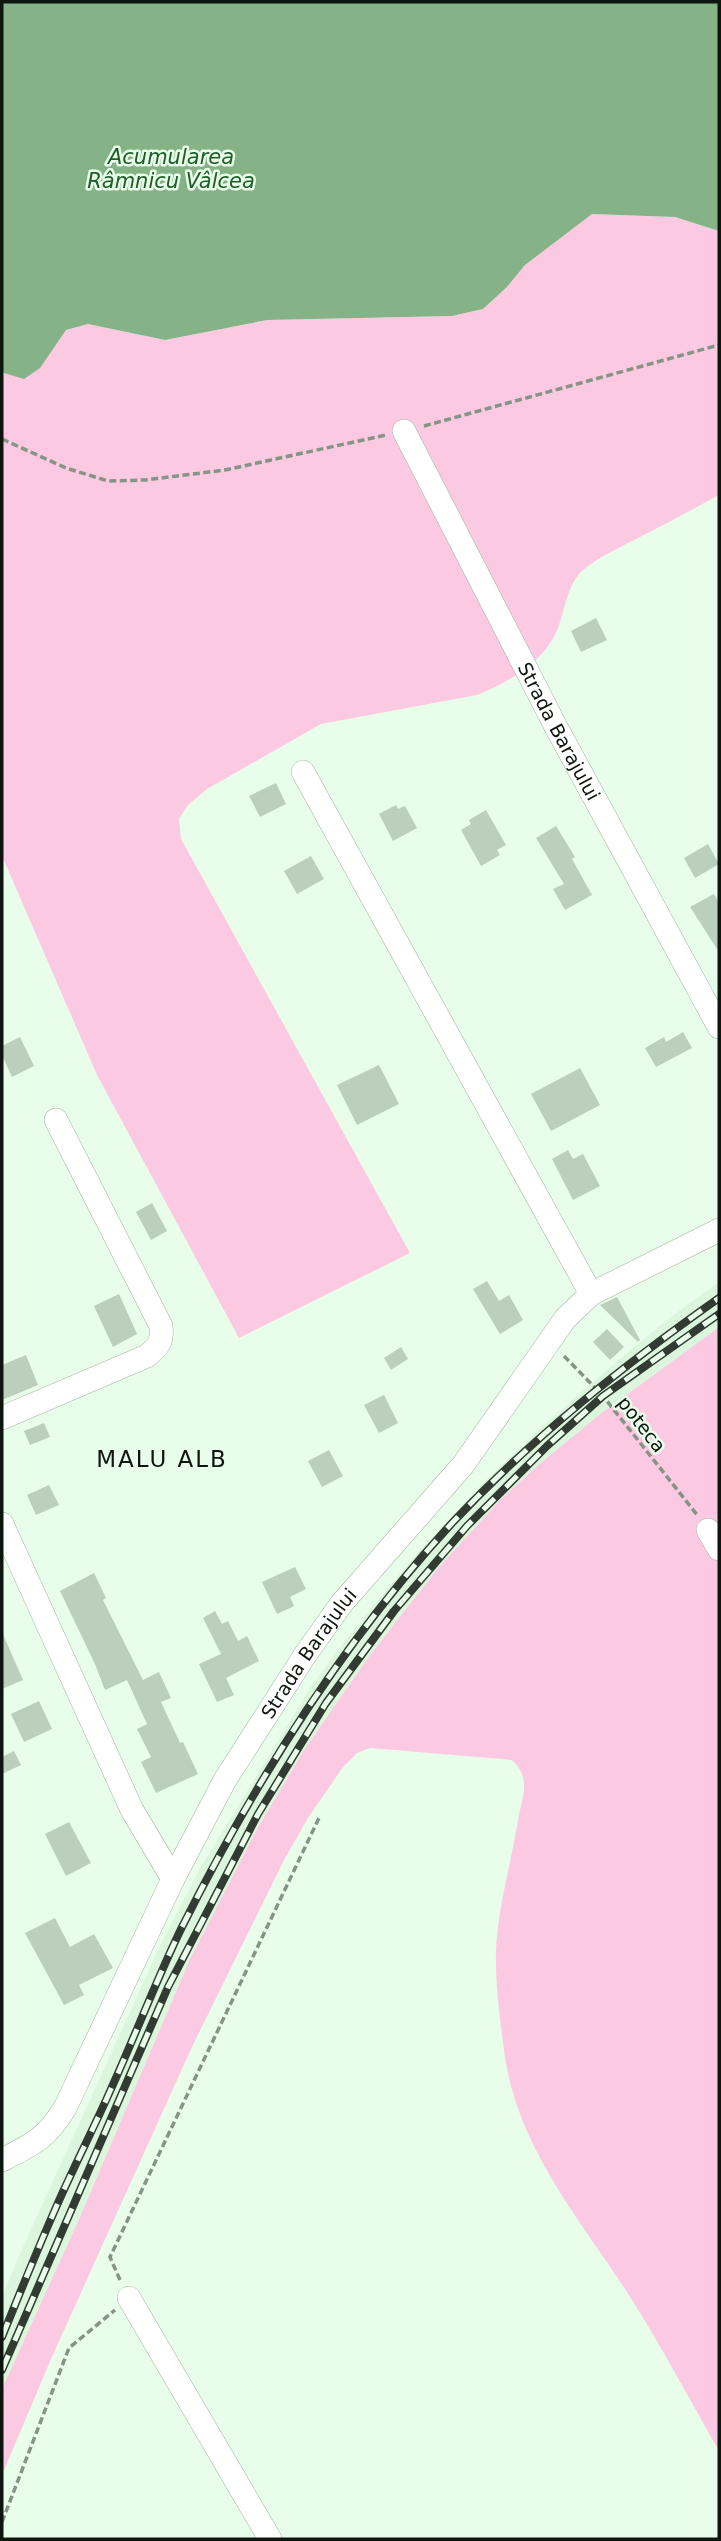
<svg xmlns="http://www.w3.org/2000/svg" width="721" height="2541" viewBox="0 0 721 2541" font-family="'DejaVu Sans',sans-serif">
<rect width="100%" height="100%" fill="#e9feea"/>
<path fill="#dbf6dc" d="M719,1282v45l-120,88 -61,50 -37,34 -62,68 -69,88 -66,95 -47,79 -67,130 -110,258 -78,172v-92l20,-48 138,-303 39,-76 113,-185 36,-48 70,-85 66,-70 60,-57 69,-60 55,-46z"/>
<path fill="#fbcae2" d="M591,214l84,3 44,14v264c-27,15 -54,29 -81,43 -18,9 -39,19 -55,32 -17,15 -18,43 -27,63 -15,31 -49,50 -79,62l-156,29 -114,65 -19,16 -9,14 2,20 229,414 -171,85 -142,-263 -95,-219v-485l2,2 62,-43 22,-6 77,16 102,-20 185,-4 31,-7 24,-22 18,-22z
M719,1327v1124c-28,-49 -55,-100 -85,-148 -51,-81 -117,-153 -130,-252 -4,-34 -9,-67 -8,-101 2,-44 15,-86 22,-130 2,-12 7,-26 6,-37 -1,-10 -5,-16 -12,-23l-142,-12 -13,5 -14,14 -35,51 -24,42 -93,189 -140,310 -49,116v-86l78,-172 110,-258 67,-130 47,-79 66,-95 69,-88 62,-68 37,-34 61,-50z"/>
<path fill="#85b287" d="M2,2h717v229l-44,-14 -83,-3 -67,51 -18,22 -24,22 -31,7 -185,4 -102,20 -77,-16 -22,6 -26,38 -16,11 -20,-6 -2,-2z"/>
<path fill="#bbcfbc" d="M596,618l11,22 -26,12 -10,-21z
M276,783l10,21 -26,13 -11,-21z
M396,805l2,4 7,-3 12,22 -24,13 -14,-27z
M486,810l20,35 -9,5 3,5 -19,11 -20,-36 10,-6 -2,-4z
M556,826l19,31 -3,2 20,36 -27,15 -12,-21 11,-5 -28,-46z
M708,844l11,20 -24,14 -11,-20z
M311,856l13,23 -27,15 -13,-23z
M714,894l5,9v49l-29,-45z
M683,1032l9,16 -36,19 -11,-19 19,-11 2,5z
M20,1037l14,29 -22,11 -10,-22v-9z
M379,1065l20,39 -42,21 -20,-40z
M580,1068l20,37 -49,26 -20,-37z
M568,1150l5,9 10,-5 17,32 -27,14 -21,-41z
M152,1203l15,28 -16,9 -15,-28z
M487,1281l12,20 10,-6 14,25 -23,14 -27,-45z
M119,1294l18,40 -24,13 -19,-41z
M617,1297l23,43 -2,2 -38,-37z
M607,1329l17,18 -14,13 -17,-18z
M401,1347l7,12 -17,11 -7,-12z
M26,1355l12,30 -36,15v-35z
M384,1395l14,28 -19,10 -15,-28z
M44,1423l6,14 -20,8 -6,-14z
M329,1450l14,26 -21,11 -14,-26z
M49,1485l10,20 -23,10 -9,-20z
M295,1567l11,22 -16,8 4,9 -17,8 -15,-32z
M94,1573l12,25 -3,2 40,80 16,-8 12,26 -10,4 19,41 3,-1 15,32 -42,19 -15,-31 10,-5 -14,-28 10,-5 -20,-44 -22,10 -10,-26 -35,-73z
M215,1611l7,13 6,-3 10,20 9,-5 12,25 -33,17 8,17 -17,7 -18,-38 22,-10 -18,-36z
M2,1632l21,48 -21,9z
M39,1701l13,28 -28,13 -13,-28z
M14,1751l7,14 -19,9v-17z
M69,1822l22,41 -25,13 -21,-42z
M55,1918l15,29 24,-13 19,34 -34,17 5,10 -20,10 -39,-72z"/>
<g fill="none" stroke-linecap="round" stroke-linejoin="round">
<defs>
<g id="minor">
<path id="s1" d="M404,431l151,294 164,302"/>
<path d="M303,772l288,522"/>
<path d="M2,1418l145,-62c12,-10 16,-15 14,-30l-105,-206"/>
<path d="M2,1524l130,286 41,69"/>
<path d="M708,1530l11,19"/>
<path id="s2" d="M2,2160c30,-15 45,-22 63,-52l108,-229 52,-99 80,-125 37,-52 121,-138 102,-146 26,-25 128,-64"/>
<path d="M129,2298l141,241"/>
</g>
</defs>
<use href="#minor" stroke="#a0b4a1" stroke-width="24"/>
<path stroke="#869486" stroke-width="3.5" stroke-dasharray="7 3.5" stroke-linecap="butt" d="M424,426l295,-81
M2,439l64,29 42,13 37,-1 80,-10 161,-35
M564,1356l39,40 95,120
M120,2280l-10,-23 209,-439
M2,2522l67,-174 46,-38"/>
<use href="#minor" stroke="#fff" stroke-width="23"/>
<defs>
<path id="rail" d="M2,2337c17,-42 34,-84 52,-125 18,-42 39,-82 57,-123 24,-53 45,-108 70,-160 73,-146 161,-287 272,-407 80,-85 171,-157 266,-224
M2,2370l166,-383 90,-173 68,-111 68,-92 73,-85 80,-80 56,-50 116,-82"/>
</defs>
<use href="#rail" stroke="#313b32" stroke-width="8"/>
<use href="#rail" stroke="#e9feea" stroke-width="5" stroke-dasharray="16" stroke-linecap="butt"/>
</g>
<g text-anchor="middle" stroke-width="5" stroke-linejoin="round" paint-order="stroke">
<g font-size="19" fill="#0e150e" stroke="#e9feea">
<text dy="7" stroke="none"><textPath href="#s1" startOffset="338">Strada Barajului</textPath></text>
<text transform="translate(642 1424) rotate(52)" y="7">poteca</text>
<text dy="7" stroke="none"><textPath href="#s2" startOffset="600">Strada Barajului</textPath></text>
</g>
<g font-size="21" font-style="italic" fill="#1d5e27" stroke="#e9feea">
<text x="171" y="164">Acumularea<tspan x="171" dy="24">Râmnicu Vâlcea</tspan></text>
</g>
<g font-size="23" letter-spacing="2" fill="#0e150e" stroke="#e9feea">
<text x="162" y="1467">MALU ALB</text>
</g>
</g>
<rect width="721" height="2541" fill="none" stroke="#0e150e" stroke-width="7"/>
</svg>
